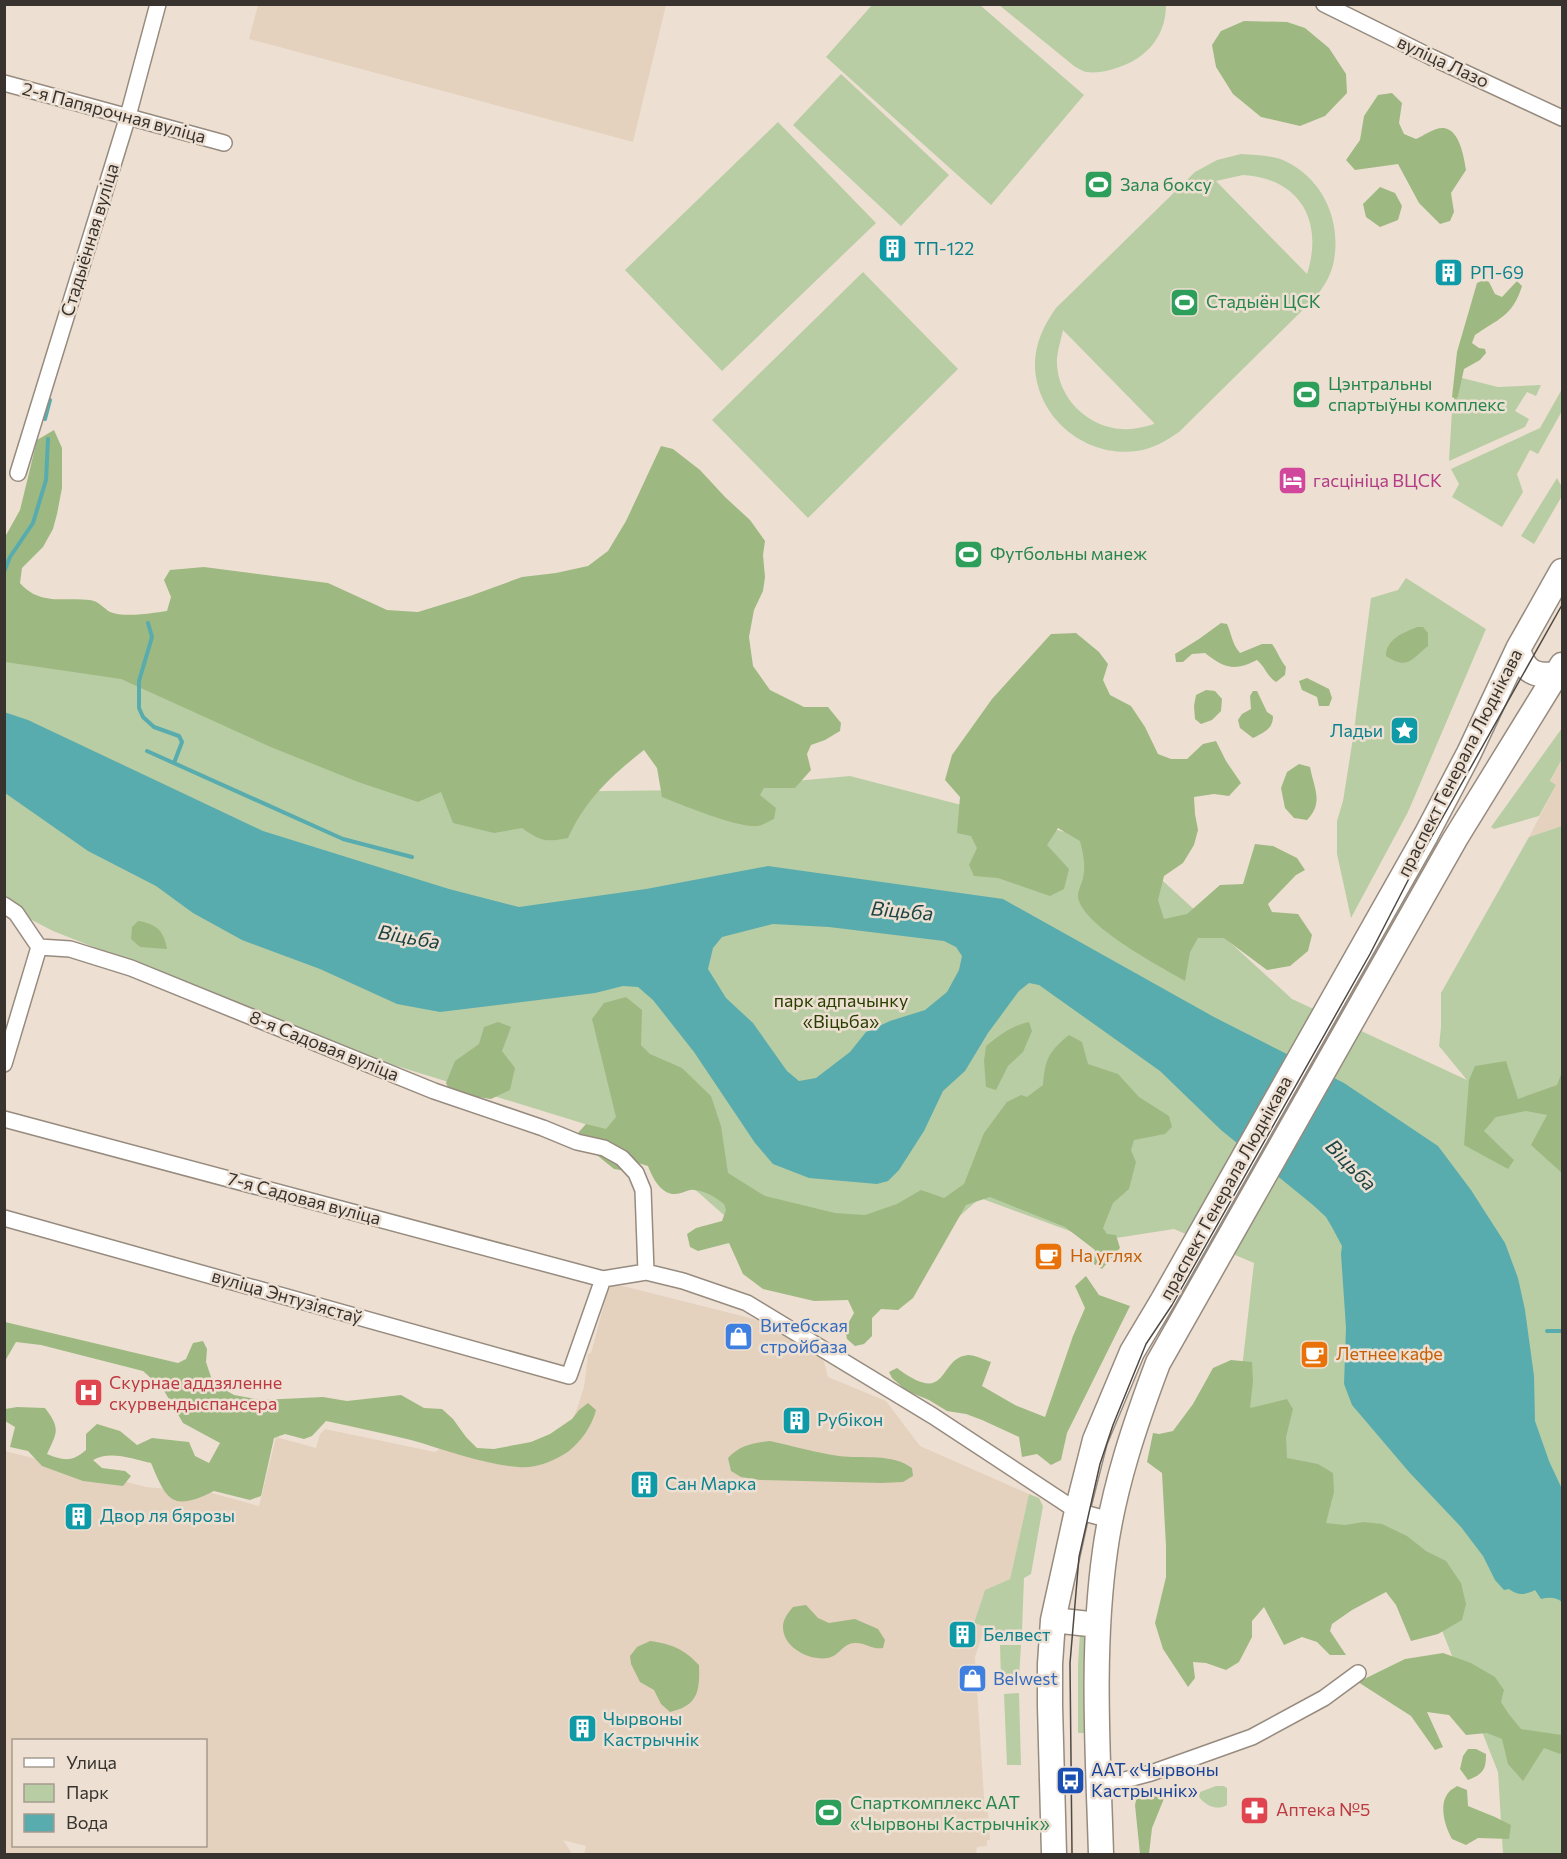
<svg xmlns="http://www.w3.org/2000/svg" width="1567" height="1859" viewBox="0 0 1567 1859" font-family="Commissioner,sans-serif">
<rect width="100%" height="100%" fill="#ede0d2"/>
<path fill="#e4d2be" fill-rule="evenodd" d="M258,5v-1l408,1 -33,137 -384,-103z
M1562,759v67l-33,11 27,-52 -6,-3z
M609,1286h14l131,33 40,17 29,22 5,19 58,24 34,45 109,48 -19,85 -25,11 -11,33 11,4 -10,30 10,155h3l2,28h-3v6l-10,1 -1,7h-392l2,-8 -23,-6 8,12 -1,2h-565v-403l141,36 66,6 47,13 17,-69 40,11 4,-14 5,-5 110,23 16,-10 88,22 26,-20 19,-57 4,-33 3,-1zM14,1740h192v106h-192z"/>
<path fill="#b9cda4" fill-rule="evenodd" d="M872,5h108l104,90 -93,110 -165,-148z
M999,5h167c0,35 -24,57 -56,65 -7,2 -16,3 -24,2 -4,-1 -8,-4 -12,-6z
M841,74l108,101 -48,51 -108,-101z
M778,122l98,101 -154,148 -97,-101z
M1241,154c15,1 32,1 46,8 36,18 54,58 47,98 -2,14 -10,26 -18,37l-137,135c-13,9 -27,17 -42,19 -51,7 -99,-32 -102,-83 -1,-22 8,-42 21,-60l139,-136 22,-12zM1243,175c57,3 81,46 64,99l-91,-93zM1063,330l91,93v1c-10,3 -21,6 -32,5 -36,-2 -67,-34 -65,-71 1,-9 4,-19 6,-28z
M863,272l95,97 -150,149 -96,-98z
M1458,377l40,10 43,-2 -5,11 -9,-4 -12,19 14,8 -4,8 -76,34 3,-51z
M1562,389v22l-24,43 -8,-4 -13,24 6,18 -21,35 -50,-30 7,-13 -8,-15 89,-41z
M1557,478l5,9v9l-28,48 -13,-8z
M1406,578l80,51 -78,183 -57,106 -14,-64v-33l6,-20 10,-63 18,-140 27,-8z
M4,620l513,172 181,-2 152,-14 277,72 165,151 175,81 -28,-34 2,-19v-34l88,-156 33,-11v1028h-59l-5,-82 -70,-177 -147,-93 -44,-90 17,-149 -80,-34 -77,12 -117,-43 -64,57 -138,8 -138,-122 -253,-78 -334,-132 -48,-25z
M1562,728v31l-12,22 6,4 -17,31 -45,13 -3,-2z
M1029,1494l10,4 4,8 -12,68 -7,4 -2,53h-25l-23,-8 11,-33 25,-11z
M1080,1632l5,3 2,6 -2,92h-7v-68z
M1000,1645h21l-2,33 -18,1z
M1019,1693l2,72h-14l-3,-71z
M1216,1786h8l3,2v17c-10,6 -21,1 -28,-8l1,-5z"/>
<path fill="#9eb881" d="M1244,21l43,1 18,6 24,20 17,26 1,19 -22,23 -25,10 -39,-9 -28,-23 -17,-27 -4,-22 9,-14z
M1392,93l10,10 -3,20 5,11 12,5c7,-3 19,-12 28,-11 16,2 20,30 22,42l-15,23 3,19 -4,9 -10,3 -21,-21 -21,-39 -43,6 -9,-10 14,-20 4,-24 14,-21z
M1380,187l15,6 7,13 -4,14 -18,7 -14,-10 -3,-13z
M1484,280l5,2 6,12 7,3 15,-16 5,5c-9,30 -24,33 -47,49l-3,8 7,5 6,1 1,4 -6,7 -16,9 -6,27 -2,3 -4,-2 5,-45 20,-69z
M54,430l8,18v40l-5,26 -4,15 -10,18 -21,21 -2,15c20,23 44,14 70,17 9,1 13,8 20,12 14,6 42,1 57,-1l4,-14 -7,-17 6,-10 34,-3 124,16 59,27 31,2 52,-16 52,-19 34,-4 32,-7 20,-15 18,-30 35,-75 12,3 27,21 25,27 25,23 15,21 -2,14 2,22 -2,14 -9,19 -5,27 4,29 17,24 34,17h24l13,16 -1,8 -15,9 -14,5 -4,9 4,16 -16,18h-31l-4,7 16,13 -2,11c-5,2 -12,7 -17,7 -19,2 -75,-21 -95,-29l-5,-29 -13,-18c-34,27 -58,49 -76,88 -23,4 -26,4 -46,-10l-28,5 -41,-10 -12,-31 -23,10 -60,-20 -85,-34 -152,-69 -116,-17v-125l15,-27 17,-70z
M1221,623l6,1c5,11 5,20 13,29l22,-9h10c6,8 8,16 14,23l-1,8 -9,7c-10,-7 -10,-14 -19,-22 -22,11 -32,9 -52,-7l-13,1 -9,8h-7l-1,-8 24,-15z
M1417,627h6l5,6v13c-17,14 -21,24 -42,10 0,-17 17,-23 31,-29z
M1076,633l23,19 9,12 -5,16 7,15 21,11 14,21 13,27 13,5h16l16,-15 13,-3 10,20 15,22 -12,13 -15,-2 -20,3 1,17 3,16 -4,15 -11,18 -19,13 -6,24 6,19 23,-5 33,-29 23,-1 12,-40 18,2 24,12 8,12 -9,5 -28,29 4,8 26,2 14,21 -4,16 -18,15 -23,4 -43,-32h-26l-8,14 -5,29c-24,-14 -106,-57 -107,-85 0,-6 4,-13 5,-18 3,-13 0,-25 -3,-37l-22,-13 -11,17 22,24 -5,20 -14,7 -52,-18 -24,-2 -5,-11 8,-17 -6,-12 -14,-3 3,-36 -15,-17 7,-25 40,-56 59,-65z
M1307,678l22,11 3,9 -3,8h-10l-2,-9 -15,-7 -3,-9z
M1206,690l9,1 7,8 -1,12 -9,9 -11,4 -6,-5 -1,-13 2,-11z
M1253,691h4l10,21 6,4c0,13 -9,16 -20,22l-13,-10 -2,-8 4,-6 9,-5 -1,-13z
M1299,764l11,3c4,22 14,35 -3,53l-13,-2 -9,-10 -4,-20 6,-16z
M138,921c19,3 26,10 29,28l-27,-2 -9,-8 1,-12z
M626,997l16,13 -1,35 9,9 32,14 29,28 10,30 7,47 37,23 70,17 30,2 32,-11 24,-14 23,8 20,-14 20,-51 23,-31 14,-7 6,2 16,-12c2,-25 5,-33 26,-50l13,7 6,22 30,10 21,23 30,19 3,11 -7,7 -31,6 -3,10 5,12 -7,27 -16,14 -10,25 4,6 9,1 4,13 -18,21 -8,-5 1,-14 -30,-23 -75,-30 -24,8 -53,93 -15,12 -17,-1 -9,9v18l-8,8 -9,2 -8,-7 -2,-10 9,-16 -6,-13 -34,1 -51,-12 -20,-15 -14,-31 -31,8 -8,-4 -3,-13 9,-6 26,-7 4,-11 -2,-6c-9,-7 -18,-13 -30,-14 -5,-1 -8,2 -13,3 -18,6 -28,-14 -33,-27l-10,-3 -12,8 -12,-2 -32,-26 -4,-10 8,-9 20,5 10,-12 -24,-98 12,-16z
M498,1022l13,5 -9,24 13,17 -5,22 -19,9 -40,-6 -5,-10 9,-22 24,-17 5,-17z
M1029,1022l3,9 -9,21 -15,14 -12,24 -10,-3 -2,-26 2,-15c14,-11 25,-20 43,-24z
M1506,1061l12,38 39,-14 5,-13v101l-31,-28 16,-30 -21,-4 -30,6 -12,14 30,29 -6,9 -44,-24 5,-65 6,-14z
M1086,1276l13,19 31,11 -63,127 -6,27 -10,5 -14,-11 -15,3 -3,-20 -37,-17 -16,-6 -19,-3 -18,-11 -22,-9 -15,-13 -3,-6 8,-4c53,40 40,-10 71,-13 7,0 17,5 23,7l-9,24 33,19 30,12 28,-81 12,-28 -10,-22z
M5,1322l173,41 8,-4 7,-16 10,-2 4,8 -1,13 7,21 21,12 27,5 62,-3 24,4 54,-6 23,13 18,1 11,10 13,18 11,11 17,1 37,-7 19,-8 22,-15 7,-9 9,-7 8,7c-4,16 -14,30 -27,41 -14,10 -34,18 -51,16 -36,-3 -72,-17 -107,-27 -28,-7 -57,-13 -85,-19l-14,15 -8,3 -19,-5 -11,4 -13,58 -11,4 -36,-9c-42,21 -47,10 -63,-28 -18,-4 -41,-13 -58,-3l9,8 23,3 6,5 -8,10 -40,-5 -41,-15 -14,-15 -18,-4 5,-20 -10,-6v-12l12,-2 28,1c16,21 12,24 2,46 17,7 25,8 39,-4v-16l11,-10 23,7 17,14 15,-7 37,4 6,14 14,7 11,-20 -37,-20 -20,-34 -20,-18 -102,-26 -25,-3 -11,19z
M1231,1360l21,2 1,19 -3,27 37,-9 6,10 -7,28 1,21 31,6 15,9 1,19 -8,31 19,2 19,-3 18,2 25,12 19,15 20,10 15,22 5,21 -4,16 -24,14 -27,7 -15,-36 -10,-13 -34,18 -20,14 -2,7 16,24h-16l-13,-13 -15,-5 -18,8 -20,-38 -12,14v16l-13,25 -13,8 -20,-7 -13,-1 2,16 -7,9 -25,-38 -8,-26 11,-46v-31l-4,-73 -15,-11 6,-29 6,1 14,-3 20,-27 20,-36z
M770,1441c23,5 47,12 69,15 24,3 53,-3 73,12l1,8 -10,6 -22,1 -121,-3 -19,-3 -10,-6 -3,-13c12,-13 25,-15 42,-17z
M806,1605l12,13 11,5 26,-4 23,10 7,11 -2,8c-10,2 -17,-5 -27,-5 -12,-1 -17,13 -28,15 -18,3 -45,-10 -45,-31 0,-8 5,-14 10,-20z
M650,1641c22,3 34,8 49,24 1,26 -1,41 -29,47l-9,-8 -7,-14 -14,-8 -9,-18 -1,-8 7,-9z
M1443,1653l28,10 24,14 9,13 -3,12 7,11 13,16 41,6v17l-2,2 -16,-6 -21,33 -15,-17 -6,-25 -15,-6 -21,2 -17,-20 -22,-3 16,35 -8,3 -24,-34 -53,-34 47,-23z
M1468,1749h8l10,5c0,16 -3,20 -18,26l-8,-11 3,-13z
M1457,1786l10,4 1,16 27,11 16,8 -2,14 -31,-1 -12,7 -14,-6c-7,-12 -14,-35 -3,-47 2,-3 6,-4 8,-6z
M1147,1791l18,5 -13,32 -3,26h-9l-5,-49 3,-13z"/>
<path fill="#59acae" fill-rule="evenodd" d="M4,712l24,8 235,111 186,58 70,18 127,-18 122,-23 235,33 211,118 130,66 94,63 33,44 34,53 13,35 7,32 9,66 1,45 14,40 13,28v113c-6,-5 -13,-5 -21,-3l-6,-9c-10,5 -17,6 -26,-1l-5,1 -9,-10 -12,-24 -22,-29 -52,-55 -57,-67 -8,-21 2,-56 -5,-74 1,-8 -9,-17 -7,-12 -13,-12 -92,-75 -61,-59 -121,-86 -10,-2 -10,8 -31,42 -23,38 -22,20 -19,40 -25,39 -11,11 -11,3 -68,-6 -36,-14 -18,-21 -61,-91 -41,-52 -15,-13 -15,-1 -28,7 -155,19 -43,-8 -77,-35 -78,-29 -49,-27 -37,-27 -68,-35 -83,-58zM773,924l56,3 115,14 12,6 6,9 -3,14 -12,22 -22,18 -35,11 -24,11 -16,20 -34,26 -17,3 -12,-10 -34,-48 -27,-25 -18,-29 5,-21 9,-11z"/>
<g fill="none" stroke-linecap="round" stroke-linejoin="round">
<path stroke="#59acae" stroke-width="4" d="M45,419l5,-19
M4,572l6,-15 23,-34 13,-43 2,-41
M148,623l4,14 -13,44v27l4,9 11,10 25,9 3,6 -8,21
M147,751l196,88 69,18
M1547,1331h15"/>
<defs>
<path id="street" d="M1324,4l107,53 131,61
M4,83l220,60
M18,473l110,-357 30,-112
M4,905l12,8 23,34
M39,947l31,2 61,19 303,123 109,37 34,14 27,6 18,10 14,15 7,17 3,82
M4,1064l35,-117
M4,1119l599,160 43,-7 37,9 64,22 186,113 144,95 33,9
M4,1218l565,158 34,-97
M1098,1783l23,-2 30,-8 101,-36 72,-39 34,-25"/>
<path id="primary" d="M1518,649c6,23 17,28 39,25
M1053,1620l45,5
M1054,1854l-4,-148v-42l3,-44 24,-109 18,-71 37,-88 31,-52 263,-465 43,-82 49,-104 44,-78
M1101,1854c-3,-101 -10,-203 4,-303 9,-65 30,-127 53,-188l297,-524 107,-174"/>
</defs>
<use href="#street" stroke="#978b7f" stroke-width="18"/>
<use href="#primary" stroke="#978b7f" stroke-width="27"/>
<use href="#street" stroke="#fff" stroke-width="15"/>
<use href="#primary" stroke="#fff" stroke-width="24"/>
<path stroke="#4f4943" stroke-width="1.5" d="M1072,1854l-2,-191 9,-106 21,-93 13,-39 33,-81 26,-39 198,-351 47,-91 145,-258"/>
</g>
<defs>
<symbol id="stadium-square" viewBox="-11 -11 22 22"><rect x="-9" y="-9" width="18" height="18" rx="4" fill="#2e9e5b" stroke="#ede0d2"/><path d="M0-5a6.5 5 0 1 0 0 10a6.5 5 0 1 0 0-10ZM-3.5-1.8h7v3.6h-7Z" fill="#fff"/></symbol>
<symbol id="building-square" viewBox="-11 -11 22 22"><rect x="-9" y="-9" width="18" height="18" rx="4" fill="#0f9aa8" stroke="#ede0d2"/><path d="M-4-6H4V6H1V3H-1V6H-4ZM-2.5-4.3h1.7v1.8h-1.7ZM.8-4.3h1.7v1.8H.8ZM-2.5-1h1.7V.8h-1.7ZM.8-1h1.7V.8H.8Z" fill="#fff"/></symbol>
<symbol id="hotel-square" viewBox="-11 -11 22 22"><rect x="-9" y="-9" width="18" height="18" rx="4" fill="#d1479c" stroke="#ede0d2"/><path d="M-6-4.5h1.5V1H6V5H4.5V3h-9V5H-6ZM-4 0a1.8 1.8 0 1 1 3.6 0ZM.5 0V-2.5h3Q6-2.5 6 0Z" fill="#fff"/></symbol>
<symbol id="sight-square" viewBox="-11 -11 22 22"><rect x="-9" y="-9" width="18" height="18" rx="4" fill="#0f9aa8" stroke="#ede0d2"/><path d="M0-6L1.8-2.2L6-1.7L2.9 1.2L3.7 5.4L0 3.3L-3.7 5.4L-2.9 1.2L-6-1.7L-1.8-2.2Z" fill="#fff"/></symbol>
<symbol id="cafe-square" viewBox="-11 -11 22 22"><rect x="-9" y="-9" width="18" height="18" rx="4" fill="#e8710a" stroke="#ede0d2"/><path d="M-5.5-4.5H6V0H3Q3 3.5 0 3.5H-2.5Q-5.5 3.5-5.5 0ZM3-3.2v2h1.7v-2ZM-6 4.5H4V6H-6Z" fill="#fff"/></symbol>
<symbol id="shop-square" viewBox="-11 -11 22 22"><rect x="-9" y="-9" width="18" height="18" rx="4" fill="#3f7fe0" stroke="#ede0d2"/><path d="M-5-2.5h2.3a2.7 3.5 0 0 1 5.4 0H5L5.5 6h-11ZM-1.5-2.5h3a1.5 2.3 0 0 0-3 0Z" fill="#fff"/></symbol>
<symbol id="hospital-square" viewBox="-11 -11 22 22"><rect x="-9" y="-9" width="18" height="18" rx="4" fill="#e0444e" stroke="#ede0d2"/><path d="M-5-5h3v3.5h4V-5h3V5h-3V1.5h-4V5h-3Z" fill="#fff"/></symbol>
<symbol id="bus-square" viewBox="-11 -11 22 22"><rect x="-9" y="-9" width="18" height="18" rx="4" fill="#1a4fb4" stroke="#ede0d2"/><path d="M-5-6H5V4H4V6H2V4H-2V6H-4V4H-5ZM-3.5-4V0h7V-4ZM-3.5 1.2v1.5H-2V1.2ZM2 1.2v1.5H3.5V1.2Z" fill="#fff"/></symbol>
<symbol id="pharmacy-square" viewBox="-11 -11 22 22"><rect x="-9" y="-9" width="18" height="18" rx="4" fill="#e0444e" stroke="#ede0d2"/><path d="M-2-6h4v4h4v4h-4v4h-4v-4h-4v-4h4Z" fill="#fff"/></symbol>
</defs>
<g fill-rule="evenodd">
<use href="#stadium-square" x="1082" y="168" width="33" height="33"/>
<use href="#building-square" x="876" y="232" width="33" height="33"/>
<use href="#building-square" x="1432" y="256" width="33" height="33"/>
<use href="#stadium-square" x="1168" y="286" width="33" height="33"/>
<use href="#stadium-square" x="1290" y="378" width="33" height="33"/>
<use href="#hotel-square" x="1276" y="464" width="33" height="33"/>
<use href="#stadium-square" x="952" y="538" width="33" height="33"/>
<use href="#sight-square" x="1388" y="714" width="33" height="33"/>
<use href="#cafe-square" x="1032" y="1240" width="33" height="33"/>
<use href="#shop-square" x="722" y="1320" width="33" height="33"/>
<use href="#cafe-square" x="1298" y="1338" width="33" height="33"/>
<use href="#hospital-square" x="72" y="1376" width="33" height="33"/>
<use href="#building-square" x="780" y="1404" width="33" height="33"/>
<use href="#building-square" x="628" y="1468" width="33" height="33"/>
<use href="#building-square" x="62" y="1500" width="33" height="33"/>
<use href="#building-square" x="946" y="1618" width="33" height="33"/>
<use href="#shop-square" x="956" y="1662" width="33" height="33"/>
<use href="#building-square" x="566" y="1712" width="33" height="33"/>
<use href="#bus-square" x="1054" y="1764" width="33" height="33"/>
<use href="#pharmacy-square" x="1238" y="1794" width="33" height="33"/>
<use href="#stadium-square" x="812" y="1796" width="33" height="33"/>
</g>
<g text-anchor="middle" stroke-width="5" stroke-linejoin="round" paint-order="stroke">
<g font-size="18" fill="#38332e" stroke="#ede0d2">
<text transform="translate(1443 62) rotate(25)" y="6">вуліца Лазо</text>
<text transform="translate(114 113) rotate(15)" y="6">2-я Папярочная вуліца</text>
<text transform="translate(90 240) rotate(-73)" y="6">Стадыённая вуліца</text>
<text transform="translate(1460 763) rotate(-63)" y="6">праспект Генерала Люднікава</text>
<text transform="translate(324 1046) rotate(22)" y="6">8-я Садовая вуліца</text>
<text transform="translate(1226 1188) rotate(-61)" y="6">праспект Генерала Люднікава</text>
<text transform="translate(304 1199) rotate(15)" y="6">7-я Садовая вуліца</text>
<text transform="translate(287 1297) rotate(16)" y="6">вуліца Энтузіястаў</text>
</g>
<g font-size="18" fill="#27864d" stroke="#ede0d2" text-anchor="start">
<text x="1120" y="191">Зала боксу</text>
<text x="1206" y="308">Стадыён ЦСК</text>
<text x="1328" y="390">Цэнтральны<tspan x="1328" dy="21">спартыўны комплекс</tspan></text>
<text x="990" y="560">Футбольны манеж</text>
<text x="850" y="1809">Спарткомплекс ААТ<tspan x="850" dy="21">«Чырвоны Кастрычнік»</tspan></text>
</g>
<g font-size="18" fill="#0d838f" stroke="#ede0d2" text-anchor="start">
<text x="914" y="255">ТП-122</text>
<text x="1470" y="279">РП-69</text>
<text x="1383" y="737" text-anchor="end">Ладьи</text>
<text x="817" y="1426">Рубікон</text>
<text x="665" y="1490">Сан Марка</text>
<text x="100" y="1522">Двор ля бярозы</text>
<text x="983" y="1641">Белвест</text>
<text x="603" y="1725">Чырвоны<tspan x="603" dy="21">Кастрычнік</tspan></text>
</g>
<g font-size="18" fill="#b23c85" stroke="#ede0d2" text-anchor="start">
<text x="1313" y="487">гасцініца ВЦСК</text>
</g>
<g font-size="18" fill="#283f00" stroke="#ede0d2">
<text x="841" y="1007">парк адпачынку<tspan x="841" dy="21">«Віцьба»</tspan></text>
</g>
<g font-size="18" fill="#c56008" stroke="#ede0d2" text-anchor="start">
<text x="1070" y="1262">На углях</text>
<text x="1336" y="1360">Летнее кафе</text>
</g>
<g font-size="18" fill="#366cbe" stroke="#ede0d2" text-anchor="start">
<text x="760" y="1332">Витебская<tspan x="760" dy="21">стройбаза</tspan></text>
<text x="993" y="1685">Belwest</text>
</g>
<g font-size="18" fill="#be3a42" stroke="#ede0d2" text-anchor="start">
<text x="109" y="1389">Скурнае аддзяленне<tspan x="109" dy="21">скурвендыспансера</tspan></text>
<text x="1276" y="1816">Аптека №5</text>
</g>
<g font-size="18" fill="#164399" stroke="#ede0d2" text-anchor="start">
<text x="1091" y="1776">ААТ «Чырвоны<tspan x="1091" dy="21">Кастрычнік»</tspan></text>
</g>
<g font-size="20" font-style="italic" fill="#1d4445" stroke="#ede0d2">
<text transform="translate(902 911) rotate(5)" y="7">Віцьба</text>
<text transform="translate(409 937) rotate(10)" y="7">Віцьба</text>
<text transform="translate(1351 1165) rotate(46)" y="7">Віцьба</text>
</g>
</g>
<rect width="1567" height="1859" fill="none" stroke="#38332e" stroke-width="12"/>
<rect x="12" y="1739" width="195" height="108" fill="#ede0d2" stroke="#a59b90" stroke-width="1.5"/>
<rect x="24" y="1758" width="30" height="9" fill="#ffffff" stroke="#a59b90" stroke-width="1.5"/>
<text x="66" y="1769" font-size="18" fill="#38332e">Улица</text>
<rect x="24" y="1784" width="30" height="18" fill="#b9cda4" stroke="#a59b90" stroke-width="1.5"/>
<text x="66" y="1799" font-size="18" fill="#38332e">Парк</text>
<rect x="24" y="1814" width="30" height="18" fill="#59acae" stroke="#a59b90" stroke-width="1.5"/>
<text x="66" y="1829" font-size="18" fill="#38332e">Вода</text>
</svg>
